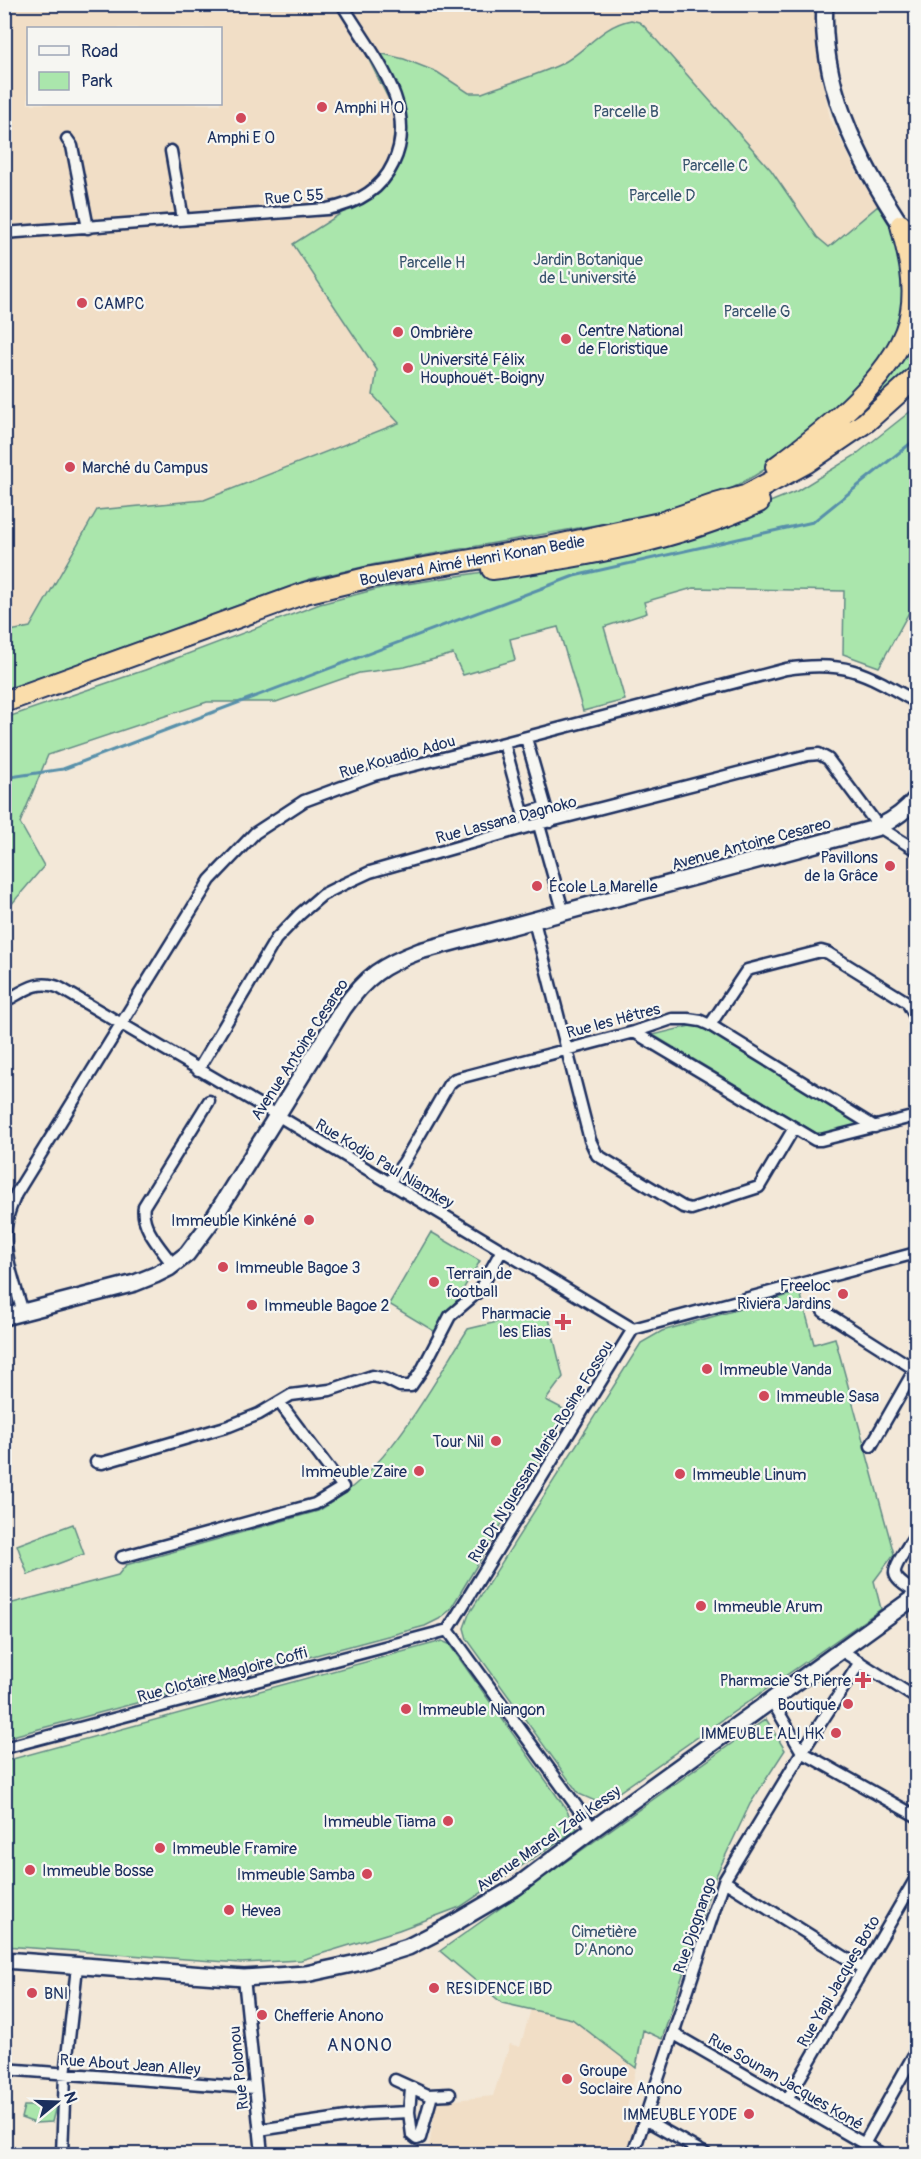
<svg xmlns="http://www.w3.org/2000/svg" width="921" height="2159" viewBox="0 0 921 2159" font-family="Pangolin,sans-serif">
<rect width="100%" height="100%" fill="#f3e8d8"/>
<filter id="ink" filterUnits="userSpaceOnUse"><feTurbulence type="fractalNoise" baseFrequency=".0167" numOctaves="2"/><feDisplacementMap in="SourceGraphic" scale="12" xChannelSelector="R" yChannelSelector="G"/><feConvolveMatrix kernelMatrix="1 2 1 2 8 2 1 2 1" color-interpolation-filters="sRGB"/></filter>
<g filter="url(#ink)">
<path fill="#f1dec6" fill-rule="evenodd" d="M4,5h810l4,55 12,58 30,61 18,27 -49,41 -430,176 -195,77 -107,10 -68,117 -24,5zM28,28h192v76h-192z
M531,2009l41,10 64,49 -9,40 12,5 -13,41h-198l8,-52 57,-6 17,-52 10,3z"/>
<path fill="#aae6ac" stroke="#628a85" stroke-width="1.5" d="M631,20l8,2 5,4 127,144 46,67 12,10 49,-41 16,26 6,19 5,62 -29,58 -104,94 -18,11 -41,23 -56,15 -281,50 -66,15 -305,111v-58l25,-5 67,-117 107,-10 195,-77 -26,-28 4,-25 -84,-126 77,-49 22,-39 3,-36 -5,-18 -23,-46 8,-4 29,7 33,13 32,21h13c26,-10 54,-17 79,-29 25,-12 39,-38 70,-44z
M916,321v45l-22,24 -55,46 -27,11z
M916,407v202l-4,-2 -33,60 -36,-13 1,-63 -151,-3 -49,14 3,11 -43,14 21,73 -42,11 -25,-84 -48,12 5,21 -52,15 -10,-21 -48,13 -46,6 -83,29h-69l-159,53 -28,68 24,43 -39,46v-194l140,-48 175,-66 61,-16 179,-28 178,-45 59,-24 57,-35z
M698,1024l169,100 -46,12 -168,-101z
M431,1232l49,29 -43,72 -48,-29z
M800,1292l14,52 21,-6 59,216 -20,27 7,28 -279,195 -23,-10 -112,-155 -3,-11 5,-14 172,-271 21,-12z
M547,1310l16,67 -17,23 23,12 -119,198 -11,9 -14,7 -420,112v-133l113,-30 8,-10 192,-54c70,-39 108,-116 150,-182z
M73,1524l11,30 -56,21 -11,-30z
M442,1641l7,3 115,162 13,23 -117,78 -61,23 -98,30 -60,3 -236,-17v-185z
M766,1719l19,31 -35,54 -37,78 -51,157 -19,-9 -7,38 -64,-49 -70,-16 -62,-52z
M24,2106h32l-4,16 -17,1 -14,-5z"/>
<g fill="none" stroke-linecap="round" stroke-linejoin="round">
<path stroke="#5890aa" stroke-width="3" d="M4,778l59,-9 511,-193 239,-54 103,-83"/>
<defs>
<path id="street" d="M67,139l5,7 16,82
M171,151l12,68
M4,233l323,-24c28,-5 53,-17 66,-45 28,-57 -23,-112 -51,-160
M526,738l24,84
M504,743l23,84
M524,814l21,-7
M539,825l25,89
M534,921l56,219 7,15 86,52 8,2 68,-22 35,-59
M4,1002c20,-11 34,-24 56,-14l217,127 356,214
M710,1025l37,-55 74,-19 7,2 79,49 9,16
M634,1032l181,108h6l95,-24
M198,1070l78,-131 24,-25 22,-19 20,-10 28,-13 157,-45 281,-72 11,-1 9,5 51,68 37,23
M389,1183l15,-21 45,-78 6,-5 179,-47 38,-13h16l13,2 9,4 165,102
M173,1265c-12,-17 -33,-38 -29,-59l65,-105
M823,1311l93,59
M23,1312c-8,-26 -22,-64 -16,-91 1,-10 6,-18 9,-27l194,-314 45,-47 49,-32 70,-26 130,-32 282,-74c60,-9 80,4 130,33
M871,1446l44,-77
M96,1462l6,1 127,-37 30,-12 32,-19 39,-5 42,-14 14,3 14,7h11l11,-16 28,-54 29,-25 23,-41
M916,1533c-4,8 -22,32 -21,40 1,9 15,15 21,20
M122,1557l193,-53 28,-17 -64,-85
M448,1630l185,-301 283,-76
M448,1630l145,199
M842,1651l74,47
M772,1701l30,51 114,64
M4,1748l444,-118
M724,1881l138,87
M244,1978l18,176
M674,2034l208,120
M4,2069l250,19
M395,2080l33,15 22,-1
M411,2089l-2,23 3,23 5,4 3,-1 12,-43
M787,2100l129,-222
M644,2119l62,35
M259,2130l108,-16 42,-2
M864,2144l52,-93
M62,2154l3,-79 12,-108
M633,2154l91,-273 78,-129 58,-90"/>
<path id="secondary" d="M825,4c-6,89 42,173 91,243
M4,1317l131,-34 20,-8 14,-7 18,-14 24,-32 132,-213c23,-33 40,-44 77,-58l459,-124c16,-8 27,-16 37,-29
M4,1960l240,18 62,-4 51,-11 51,-16 43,-22 65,-38 77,-58 323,-233"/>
<path id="highway" d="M776,467c47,-34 126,-95 135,-156 5,-29 -3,-58 -10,-86
M492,569c90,-12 183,-28 267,-67
M4,702l301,-109 66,-16 182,-31 107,-23 56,-19 29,-8 61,-33 60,-41 50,-45"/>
</defs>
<use href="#street" stroke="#1b2f5e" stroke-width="15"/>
<use href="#secondary" stroke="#1b2f5e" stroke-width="20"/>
<use href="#highway" stroke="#1b2f5e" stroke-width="24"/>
<use href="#street" stroke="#f6f6f2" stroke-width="10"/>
<use href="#secondary" stroke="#f6f6f2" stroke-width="15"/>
<use href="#highway" stroke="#faddab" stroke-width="20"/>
</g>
</g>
<g fill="#d1495b" stroke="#f6f6f2" stroke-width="2">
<circle cx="322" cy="107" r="6"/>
<circle cx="241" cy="118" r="6"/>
<circle cx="82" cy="303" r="6"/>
<circle cx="398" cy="332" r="6"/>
<circle cx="566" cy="339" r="6"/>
<circle cx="408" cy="368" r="6"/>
<circle cx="70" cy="467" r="6"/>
<circle cx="890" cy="866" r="6"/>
<circle cx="537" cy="886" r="6"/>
<circle cx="309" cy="1220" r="6"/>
<circle cx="223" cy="1267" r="6"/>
<circle cx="434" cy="1282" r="6"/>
<circle cx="843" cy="1294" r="6"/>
<circle cx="252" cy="1305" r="6"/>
<path d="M560 1313h6v6h6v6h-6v6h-6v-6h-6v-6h6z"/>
<circle cx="707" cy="1369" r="6"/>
<circle cx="764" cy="1396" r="6"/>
<circle cx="496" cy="1441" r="6"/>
<circle cx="419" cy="1471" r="6"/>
<circle cx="680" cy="1474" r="6"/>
<circle cx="701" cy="1606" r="6"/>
<path d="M860 1671h6v6h6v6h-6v6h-6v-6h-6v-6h6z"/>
<circle cx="848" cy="1704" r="6"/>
<circle cx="406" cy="1709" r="6"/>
<circle cx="836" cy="1733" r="6"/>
<circle cx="448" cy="1821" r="6"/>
<circle cx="160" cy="1848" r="6"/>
<circle cx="30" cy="1870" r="6"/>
<circle cx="367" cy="1874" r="6"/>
<circle cx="229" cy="1910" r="6"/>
<circle cx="434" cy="1988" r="6"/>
<circle cx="32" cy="1993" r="6"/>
<circle cx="262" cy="2015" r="6"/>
<circle cx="567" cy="2079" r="6"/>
<circle cx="749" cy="2114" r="6"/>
</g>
<g text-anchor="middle" stroke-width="4.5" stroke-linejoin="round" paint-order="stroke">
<g font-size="16" fill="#1b2f5e" stroke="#f6f6f2" text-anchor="start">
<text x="334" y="113">Amphi H 0</text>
<text x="241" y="143" text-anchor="middle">Amphi E 0</text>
<text x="94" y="309">CAMPC</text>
<text x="578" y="336">Centre National<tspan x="578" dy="18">de Floristique</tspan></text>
<text x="410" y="338">Ombrière</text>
<text x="420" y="365">Université Félix<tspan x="420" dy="18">Houphouët-Boigny</tspan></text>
<text x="82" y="473">Marché du Campus</text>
<text x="878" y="863" text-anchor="end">Pavillons<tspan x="878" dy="18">de la Grâce</tspan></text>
<text x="549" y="892">École La Marelle</text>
<text x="297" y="1226" text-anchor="end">Immeuble Kinkéné</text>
<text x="235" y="1273">Immeuble Bagoe 3</text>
<text x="446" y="1279">Terrain de<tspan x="446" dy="18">football</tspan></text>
<text x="831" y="1291" text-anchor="end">Freeloc<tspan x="831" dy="18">Riviera Jardins</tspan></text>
<text x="264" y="1311">Immeuble Bagoe 2</text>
<text x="551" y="1319" text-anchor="end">Pharmacie<tspan x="551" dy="18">les Elias</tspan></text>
<text x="719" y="1375">Immeuble Vanda</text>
<text x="776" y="1402">Immeuble Sasa</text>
<text x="484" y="1447" text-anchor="end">Tour Nil</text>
<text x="407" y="1477" text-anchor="end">Immeuble Zaire</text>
<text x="692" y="1480">Immeuble Linum</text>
<text x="713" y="1612">Immeuble Arum</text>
<text x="851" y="1686" text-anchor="end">Pharmacie St Pierre</text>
<text x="836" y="1710" text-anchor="end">Boutique</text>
<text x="418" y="1715">Immeuble Niangon</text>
<text x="824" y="1739" text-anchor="end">IMMEUBLE ALI HK</text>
<text x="436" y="1827" text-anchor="end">Immeuble Tiama</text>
<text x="172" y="1854">Immeuble Framire</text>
<text x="42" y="1876">Immeuble Bosse</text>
<text x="355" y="1880" text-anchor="end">Immeuble Samba</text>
<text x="241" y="1916">Hevea</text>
<text x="446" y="1994">RESIDENCE IBD</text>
<text x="44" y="1999">BNI</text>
<text x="274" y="2021">Chefferie Anono</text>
<text x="579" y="2076">Groupe<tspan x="579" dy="18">Soclaire Anono</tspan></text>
<text x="737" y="2120" text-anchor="end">IMMEUBLE YODE</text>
</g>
<g font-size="16" fill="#38546e" stroke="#f6f6f2">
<text x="626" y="117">Parcelle B</text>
<text x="715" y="171">Parcelle C</text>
<text x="662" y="201">Parcelle D</text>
<text x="588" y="265">Jardin Botanique<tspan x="588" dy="18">de L'université</tspan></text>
<text x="432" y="268">Parcelle H</text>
<text x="757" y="317">Parcelle G</text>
<text x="604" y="1937">Cimetière<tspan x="604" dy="18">D'Anono</tspan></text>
</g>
<g font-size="16" fill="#1b2f5e" stroke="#f6f6f2">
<text transform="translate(294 196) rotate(-5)" y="6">Rue C 55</text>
<text transform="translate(472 560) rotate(-10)" y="6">Boulevard Aimé Henri Konan Bedie</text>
<text transform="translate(397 756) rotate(-16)" y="6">Rue Kouadio Adou</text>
<text transform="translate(506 819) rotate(-15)" y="6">Rue Lassana Dagnoko</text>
<text transform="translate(751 843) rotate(-15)" y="6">Avenue Antoine Cesareo</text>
<text transform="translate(613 1020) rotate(-15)" y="6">Rue les Hêtres</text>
<text transform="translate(299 1049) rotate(-57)" y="6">Avenue Antoine Cesareo</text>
<text transform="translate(385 1163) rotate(31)" y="6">Rue Kodjo Paul Niamkey</text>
<text transform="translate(540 1451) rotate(-58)" y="6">Rue Dr N'guessan Marie-Rosine Fossou</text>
<text transform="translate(222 1674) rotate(-15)" y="6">Rue Clotaire Magloire Coffi</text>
<text transform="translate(548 1838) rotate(-35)" y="6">Avenue Marcel Zadi Kessy</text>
<text transform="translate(694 1925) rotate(-71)" y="6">Rue Djognango</text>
<text transform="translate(838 1981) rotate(-60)" y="6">Rue Yapi Jacques Boto</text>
<text transform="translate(130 2064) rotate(4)" y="6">Rue About Jean Alley</text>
<text transform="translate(238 2068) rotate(-96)" y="6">Rue Polonou</text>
<text transform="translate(786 2081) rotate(30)" y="6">Rue Sounan Jacques Koné</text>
</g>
<g font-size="18" letter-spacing="1.5" fill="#1b2f5e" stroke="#f6f6f2">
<text x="360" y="2051">ANONO</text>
</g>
</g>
<rect width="921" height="2159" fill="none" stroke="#f6f6f2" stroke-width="24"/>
<rect x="12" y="12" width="897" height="2135" fill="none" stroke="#1b2f5e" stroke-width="2" filter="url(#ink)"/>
<rect x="27" y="27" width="195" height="78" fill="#f6f6f2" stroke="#9ea6b7" stroke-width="1.5"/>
<rect x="39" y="46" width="30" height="9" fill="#f6f6f2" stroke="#9ea6b7" stroke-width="1.5"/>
<text x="81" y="57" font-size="18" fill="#1b2f5e">Road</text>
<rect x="39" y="72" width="30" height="18" fill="#aae6ac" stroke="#9ea6b7" stroke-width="1.5"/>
<text x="81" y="87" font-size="18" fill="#1b2f5e">Park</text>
<g transform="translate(57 2102) rotate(71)" stroke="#f6f6f2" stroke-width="4.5" paint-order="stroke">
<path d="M0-4.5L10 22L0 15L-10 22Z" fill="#1b2f5e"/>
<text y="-9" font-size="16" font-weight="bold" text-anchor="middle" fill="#1b2f5e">N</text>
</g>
</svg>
